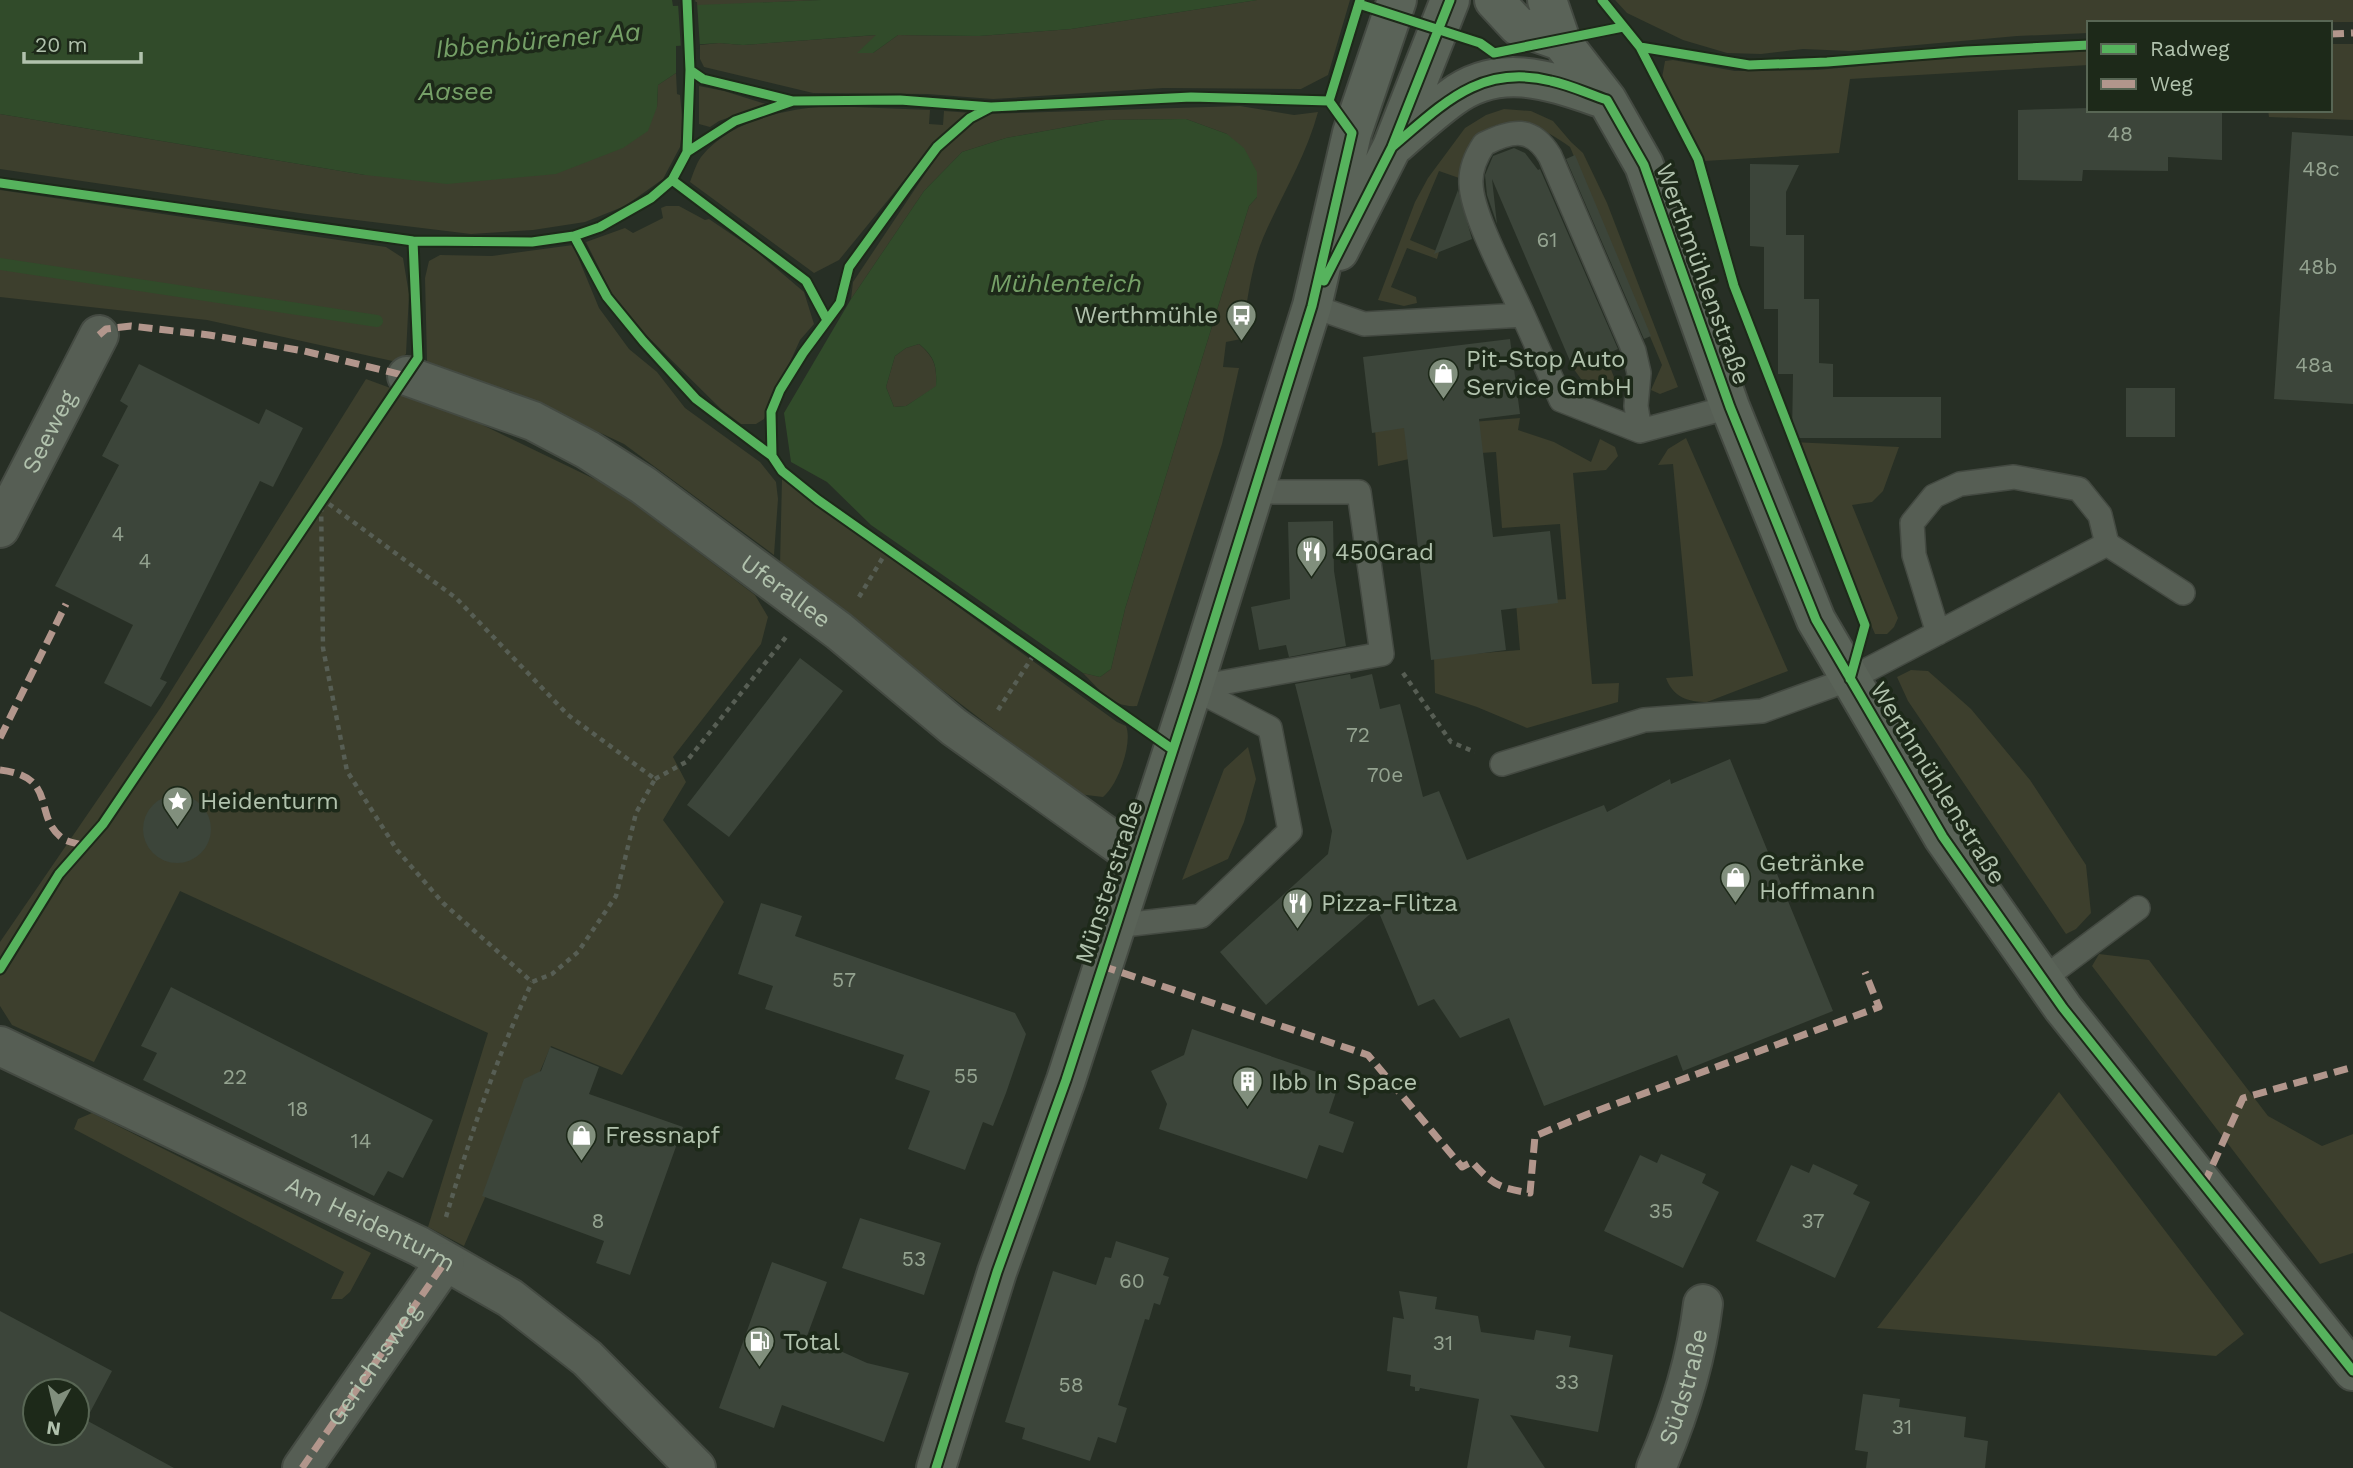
<svg xmlns="http://www.w3.org/2000/svg" width="2353" height="1468" viewBox="0 0 2353 1468" font-family="'Work Sans',sans-serif">
<rect width="100%" height="100%" fill="#272f25"/>
<path fill="#3d3f2d" d="M695,0h126l-124,6z
M1257,0h93l-22,75 -27,14 -138,-1 -170,11 -66,-5 -114,-1 -109,-26 -4,-8v-14l19,-2 24,2 134,-10 -4,18 25,-18 81,1 92,-7z
M1615,0h738v22l-264,1v10l-72,3 -167,15 -47,-2 -42,5 -34,-1 -44,-13 -56,-27z
M2330,44h23v76l-84,-3 -1,-7h62z
M2089,49v16l-239,14 -11,74 -135,8 -42,-83 3,-17 8,-1 62,11 82,-1 164,-15z
M676,73l1,21 3,1 3,31 -3,21 -17,32 -38,27 -40,16 -52,8 -62,4 -164,-20 -307,-45v-55l365,61 292,-68 1,-22z
M699,86l25,5 42,13 -47,17 -9,6 -11,-3z
M829,106l101,4 -1,14 14,1 1,-14 28,2 -34,26 -99,121 -25,13 -124,-91c3,-8 6,-18 11,-25 30,-37 84,-48 128,-51z
M1240,106l54,9 24,-3c-12,45 -37,84 -55,126 -13,31 -16,68 -22,101l-15,3 -3,25 16,1 -17,76 -85,262c-25,2 -38,-17 -54,-33l17,4 11,-8 14,-60 124,-403 8,-9 -30,-63 -41,-15 -81,1 -99,18 -44,14 -38,39 -73,108 2,-17 88,-132 42,-36z
M1504,109l27,2 22,10 18,21 12,11 24,50 71,184 -18,7 -9,-4 11,-25 -92,-218c-25,-18 -57,-36 -87,-15 -7,4 -12,15 -17,21l1,10 -5,16 -23,-8 -29,69 29,12 -2,7 -30,-11 -16,39 25,10 1,6 -13,3 -26,-6 37,-98 13,-24 37,-50 21,-13z
M0,190l386,57 17,11 6,36 -3,60 -9,8 -190,-42 -207,-23z
M666,206h13l26,14 4,-1 47,32 48,41 10,32 -14,16 -36,79 -8,5h-15l-20,-15 -73,-72 -36,-43 -26,-52 39,-14 8,5 30,-15 -2,-10z
M573,245l26,63 30,41 28,23 28,36 75,54 16,20 2,17 -4,56 -150,-111 -115,-54 -76,-22 -6,-7 -2,-83 4,-17 11,-6 52,1z
M919,344c16,14 18,22 17,43l-30,19 -12,1 -8,-20 9,-31 11,-8z
M1605,354l14,36 -5,4 -33,-15 -8,-11z
M366,379l92,34 155,75 142,107 13,22 -7,27 -88,113 13,25 -23,38 61,82 -102,173 -71,-29 -87,200 -36,-19 60,-194 -308,-142 -86,171 -82,-37 -12,-19v-64l161,-235z
M1520,418l-2,12 36,12 37,20 9,-23 15,8 3,9 -12,14 -33,3 19,211 27,-1 -1,19 -91,26 -50,-21 -42,-14 -1,-36 86,-7 -4,-47 50,-4 -6,-75 -58,4 -6,-76 -78,5 -40,9 -3,-36z
M1686,438l102,233 -81,31c-19,0 -34,-5 -41,-24l27,-2 -20,-212 -15,1 10,-16z
M1792,442l107,5 -16,44 -11,11 -20,3 46,113 -4,9 -7,7h-12z
M782,479l335,243 9,4c7,17 -8,59 -23,71l-25,-3 -298,-229z
M1911,670l17,1 43,38 59,71 56,85 5,48 -15,16 -10,5 -158,-233 -11,-24z
M1248,747l8,32 -12,43 -16,37 -46,21 42,-111z
M2099,954l50,6 119,156 54,30 31,-12v119l-33,11 -228,-298z
M2059,1092l185,242 -28,22 -339,-28z
M92,1113l279,140 -21,39 -8,7h-11l13,-27 -270,-143 4,-10z"/>
<path fill="#314b2a" fill-rule="evenodd" d="M0,0h672l1,6 148,-6h436l-186,29 -92,7 -81,-1 -25,18h-16l19,-18 -133,10 -24,-2 -43,3v27l-18,12 -1,22 -9,24 -25,17 -67,26 -109,10 -82,-9 -365,-61z
M1186,119l41,15 17,14 13,24v25l-8,9 -124,403 -14,60 -11,8 -17,-4 -212,-148 -44,-43 -36,-20 -7,-49 67,-114 73,-108 38,-39 44,-14 99,-18zM919,344c16,13 18,22 17,42l-30,20 -12,1 -8,-20 9,-31 11,-8z"/>
<path fill="#272f25" d="M697,2l3,46 -19,1 -3,-46z"/>
<g fill="none" stroke-linecap="round" stroke-linejoin="round">
<path stroke="#314b2a" stroke-width="12" d="M0,264l377,57"/>
</g>
<path fill="#3c453a" fill-rule="evenodd" d="M2089,108v2h133v50l-54,-3v14l-85,-1 -1,11 -64,-1v-70z
M2292,132l61,4v268l-79,-5z
M1514,148l11,5 13,17 2,-1 78,180 -45,19 -81,-189 5,45 -10,-29 -2,-20 8,-19z
M1575,155l76,181 -7,3 -78,-180z
M1750,164l49,1 -13,27v43h18v64h15v64l14,1v33h108v41h-149l1,-64h-15v-65h-14v-62l-14,-1z
M1458,190l14,49 -38,15z
M1510,339l10,75 -41,5 14,118 57,-6 8,72 -57,7 5,40 -75,10 -27,-232 -32,5 -9,-76z
M139,364l120,60 7,-15 37,19 -30,59 -13,-6 -100,198 7,3 -16,25 -47,-24 29,-58 -78,-39 64,-121 -17,-9 26,-50 -8,-5z
M2126,388h49v49h-49z
M1333,521l1,50 12,75 -57,11 -3,-12 -27,5 -8,-43 39,-8 -2,-77z
M800,658l43,33 -114,146 -42,-32z
M1350,674l1,5 21,-5 8,35 20,-5 23,93 16,-6 28,69 137,-55 3,7 63,-33 1,5 59,-25 103,252 -150,60 -6,-16 -133,51 -35,-88 -49,20 -26,-39 -16,7 -41,-98 -111,97 -46,-53 108,-98 4,-23 -37,-147z
M143 829a34 34 0 1 1 68 0a34 34 0 1 1-68 0Z
M761,903l41,13 -7,20 220,77 11,21 -2,6 -18,53 -13,33 -10,-4 -18,48 -57,-21 22,-58 -35,-12 9,-24 -139,-46 8,-23 -35,-12z
M171,987l262,133 -30,58 -15,-7 -14,25 -231,-116 14,-27 -16,-7z
M1192,1029l148,51 -11,33 25,9 -11,31 -24,-8 -12,34 -148,-50 8,-25 -16,-33 33,-16z
M550,1047l49,20 -10,27 94,33 -53,148 -34,-12 8,-22 -122,-45 42,-117 17,-8z
M1661,1154l45,20 -4,9 17,9 -36,76 -79,-37 36,-76 17,8z
M1813,1164l45,21 -5,9 17,8 -35,76 -79,-37 35,-76 18,8z
M860,1218l81,25 -17,52 -82,-27z
M1116,1241l53,17 -6,17 6,2 -9,28 -6,-2 -5,17 -4,-1 -27,86 9,3 -11,35 -18,-6 -8,24 -68,-22 3,-11 -20,-6 48,-151 43,14 9,-28 6,1z
M772,1262l55,20 -20,54 60,27 42,10 -25,69 -102,-37 -8,23 -55,-20z
M1399,1291l38,6 -2,12 43,7 3,16 53,8 2,-10 35,6 -2,11 44,8 -15,77 -88,-17 35,53h-78l12,-69 -59,-11 -1,3h-4v-4l-5,-1 1,-11 -24,-4 6,-54 11,2z
M0,1311l112,60 -26,49 88,48h-174zM35,1391h42v42h-42z
M1863,1394l37,5 -1,8 67,10 -2,20 24,4 -3,27h-119l2,-16 -13,-2z"/>
<g fill="none" stroke-linecap="round" stroke-linejoin="round">
<defs>
<path id="lane" d="M1312,306l52,18 159,-9 38,85 79,31 90,-24
M1523,315c-14,-32 -51,-99 -52,-131 -1,-15 5,-28 13,-40 28,-14 48,-18 66,12l84,195 5,22 -3,33 4,25
M1938,633l-24,-78 -2,-32 22,-27 26,-12 54,-7 65,12 21,26 7,29
M1193,688l189,-34 -23,-162h-106
M1502,764l142,-44 118,-9 88,-32 257,-135 76,49
M1115,926l86,-10 89,-85 -20,-103 -77,-40
M2043,979l95,-71"/>
<g id="street">
<path id="s1" d="M407,376l126,45 55,29 55,35 196,146 115,96 182,130"/>
<path id="s2" d="M0,528l99,-193"/>
<path id="s3" d="M0,1046l419,200 91,52 77,60 109,110"/>
<path d="M302,1468l143,-206"/>
<path id="s4" d="M1656,1468c23,-53 40,-106 47,-164"/>
</g>
<path id="secondary" d="M1494,0l24,26 43,15
M1547,0l14,41 46,59 37,65 86,242 86,213 127,217 120,171 290,363
M1396,144c18,-16 36,-32 55,-46 50,-38 103,-16 156,2
M1339,251l53,-104 58,-147
M936,1468l61,-196 69,-192 127,-392 119,-382 40,-173 45,-133"/>
</defs>
<use href="#lane" stroke="#444a42" stroke-width="26"/>
<use href="#street" stroke="#444a42" stroke-width="42"/>
<use href="#secondary" stroke="#444a42" stroke-width="42"/>
<path stroke="#575e54" stroke-width="4.5" stroke-dasharray="5 5" stroke-linecap="butt" d="M321,498l135,100 112,117 87,64 -19,34 -20,83 -38,56 -26,22 -20,8 -89,-79 -46,-53 -50,-79 -24,-123z
M859,597l29,-48
M1403,673l48,69 24,10
M998,710l37,-57
M655,779l31,-17 100,-125
M446,1217c24,-80 50,-159 86,-235"/>
<use href="#lane" stroke="#565e54" stroke-width="23"/>
<use href="#street" stroke="#565e54" stroke-width="38"/>
<use href="#secondary" stroke="#5a6358" stroke-width="38"/>
<g stroke="#b2968c" stroke-width="7" stroke-dasharray="14 7" stroke-linecap="butt">
<path d="M2330,34l23,-1"/>
<path d="M99,335l7,-6 25,-3 78,9 95,16 103,25"/>
<path d="M0,738l66,-134"/>
<path d="M0,770c59,7 32,45 62,68 5,4 14,5 20,7"/>
<path d="M1102,966l266,89 94,112 10,-5c21,23 27,26 58,31l5,-57 53,-22 291,-107 -14,-35"/>
<path d="M2204,1184l39,-86 110,-31"/>
<path id="s5" d="M302,1468l143,-206"/>
</g>
<defs>
<path id="cycleway" d="M687,0l3,70 -3,82
M1602,0l38,47 58,112 36,127 131,339 -15,54
M1359,4l121,39 14,10 129,-26
M1640,47l109,18 78,-3 139,-11 123,-6
M690,70l13,9 90,22
M1329,101l31,-101
M991,107l-21,11 -33,29 -30,40 -58,80 -9,36 -37,50 -23,37 -9,22 1,44 10,15 36,29 354,249
M1392,147c50,-42 88,-84 159,-66 19,4 38,13 56,19l37,65 86,242 86,213 127,217 120,171 290,363
M672,180l134,101 21,39
M0,183l413,58 119,1 42,-6 26,-9 51,-29 21,-18 15,-28 48,-31 58,-20 107,-1 91,7 200,-10 138,4
M574,236l33,61 36,44 53,58 76,57
M1324,281l68,-134 58,-147
M0,969l59,-95 44,-50 315,-466 -5,-117
M936,1468l61,-196 69,-192 127,-392 119,-382 40,-173 -23,-32"/>
</defs>
<use href="#cycleway" stroke="#1d2919" stroke-width="13"/>
<use href="#cycleway" stroke="#56b35d" stroke-width="9"/>
</g>
<defs>
<symbol id="bus-pin" viewBox="-11 -11 22 30"><path d="M0 17L-7.5 6A9.5 9.5 0 1 1 7.5 6Z" fill="#818f7d" stroke="#1d2919"/><path d="M-5-6H5V4H4V6H2V4H-2V6H-4V4H-5ZM-3.5-4V0h7V-4ZM-3.5 1.2v1.5H-2V1.2ZM2 1.2v1.5H3.5V1.2Z" fill="#fff"/></symbol>
<symbol id="shop-pin" viewBox="-11 -11 22 30"><path d="M0 17L-7.5 6A9.5 9.5 0 1 1 7.5 6Z" fill="#818f7d" stroke="#1d2919"/><path d="M-5-2.5h2.3a2.7 3.5 0 0 1 5.4 0H5L5.5 6h-11ZM-1.5-2.5h3a1.5 2.3 0 0 0-3 0Z" fill="#fff"/></symbol>
<symbol id="restaurant-pin" viewBox="-11 -11 22 30"><path d="M0 17L-7.5 6A9.5 9.5 0 1 1 7.5 6Z" fill="#818f7d" stroke="#1d2919"/><path d="M-5-6h1v4h1v-4h1v4h1v-4h1v5L-1.5 .5V6h-2V.5L-5-1ZM5-6V6H3V1.5H1.5Q1.5-4 5-6Z" fill="#fff"/></symbol>
<symbol id="sight-pin" viewBox="-11 -11 22 30"><path d="M0 17L-7.5 6A9.5 9.5 0 1 1 7.5 6Z" fill="#818f7d" stroke="#1d2919"/><path d="M0-6L1.8-2.2L6-1.7L2.9 1.2L3.7 5.4L0 3.3L-3.7 5.4L-2.9 1.2L-6-1.7L-1.8-2.2Z" fill="#fff"/></symbol>
<symbol id="building-pin" viewBox="-11 -11 22 30"><path d="M0 17L-7.5 6A9.5 9.5 0 1 1 7.5 6Z" fill="#818f7d" stroke="#1d2919"/><path d="M-4-6H4V6H1V3H-1V6H-4ZM-2.5-4.3h1.7v1.8h-1.7ZM.8-4.3h1.7v1.8H.8ZM-2.5-1h1.7V.8h-1.7ZM.8-1h1.7V.8H.8Z" fill="#fff"/></symbol>
<symbol id="fuel-pin" viewBox="-11 -11 22 30"><path d="M0 17L-7.5 6A9.5 9.5 0 1 1 7.5 6Z" fill="#818f7d" stroke="#1d2919"/><path d="M-5.5-6h7V0h2V4h1.3V-2.5L3-4.5l.8-.8L6-3V5H2.5V1h-1V6h-7ZM-4.2-4.7v3.2H.2V-4.7Z" fill="#fff"/></symbol>
</defs>
<g fill-rule="evenodd">
<use href="#bus-pin" x="1224" y="298" width="35" height="47"/>
<use href="#shop-pin" x="1426" y="356" width="35" height="47"/>
<use href="#restaurant-pin" x="1294" y="534" width="35" height="47"/>
<use href="#sight-pin" x="160" y="784" width="35" height="47"/>
<use href="#shop-pin" x="1718" y="860" width="35" height="47"/>
<use href="#restaurant-pin" x="1280" y="886" width="35" height="47"/>
<use href="#building-pin" x="1230" y="1064" width="35" height="47"/>
<use href="#shop-pin" x="564" y="1118" width="35" height="47"/>
<use href="#fuel-pin" x="742" y="1324" width="35" height="47"/>
</g>
<g text-anchor="middle" stroke-width="7" stroke-linejoin="round" paint-order="stroke">
<g font-size="21" fill="#94a390">
<text x="2120" y="141">48</text>
<text x="2321" y="176">48c</text>
<text x="1547" y="247">61</text>
<text x="2318" y="274">48b</text>
<text x="2314" y="372">48a</text>
<text x="118" y="541">4</text>
<text x="145" y="568">4</text>
<text x="1358" y="742">72</text>
<text x="1385" y="782">70e</text>
<text x="844" y="987">57</text>
<text x="966" y="1083">55</text>
<text x="235" y="1084">22</text>
<text x="298" y="1116">18</text>
<text x="361" y="1148">14</text>
<text x="1661" y="1218">35</text>
<text x="598" y="1228">8</text>
<text x="1813" y="1228">37</text>
<text x="914" y="1266">53</text>
<text x="1132" y="1288">60</text>
<text x="1443" y="1350">31</text>
<text x="1567" y="1389">33</text>
<text x="1071" y="1392">58</text>
<text x="1902" y="1434">31</text>
</g>
<g font-size="24" fill="#b1c2ad" stroke="#1d2919">
<text transform="translate(1703 274) rotate(70)" y="8">Werthmühlenstraße</text>
<text dy="8" stroke="none"><textPath href="#s2" startOffset="108">Seeweg</textPath></text>
<text dy="8" stroke="none"><textPath href="#s1" startOffset="439">Uferallee</textPath></text>
<text transform="translate(1938 783) rotate(58)" y="8">Werthmühlenstraße</text>
<text transform="translate(1109 882) rotate(-72)" y="8">Münsterstraße</text>
<text dy="8" stroke="none"><textPath href="#s3" startOffset="411">Am Heidenturm</textPath></text>
<text dy="8" stroke="none"><textPath href="#s5" startOffset="126">Gerichtsweg</textPath></text>
<text dy="8" stroke="none"><textPath href="#s4" startOffset="86">Südstraße</textPath></text>
</g>
<g font-size="24" fill="#b1c2ad" stroke="#1d2919" text-anchor="start">
<text x="1218" y="323" text-anchor="end">Werthmühle</text>
<text x="1466" y="367">Pit-Stop Auto<tspan x="1466" dy="28">Service GmbH</tspan></text>
<text x="1335" y="560">450Grad</text>
<text x="200" y="809">Heidenturm</text>
<text x="1759" y="871">Getränke<tspan x="1759" dy="28">Hoffmann</tspan></text>
<text x="1321" y="911">Pizza-Flitza</text>
<text x="1271" y="1090">Ibb In Space</text>
<text x="605" y="1143">Fressnapf</text>
<text x="783" y="1350">Total</text>
</g>
<g font-size="26" font-style="italic" fill="#75a067" stroke="#1d2919">
<text transform="translate(538 40) rotate(-5)" y="9">Ibbenbürener Aa</text>
<text x="456" y="100">Aasee</text>
<text x="1066" y="292">Mühlenteich</text>
</g>
</g>
<rect x="2087" y="21" width="245" height="91" fill="#1d2919" stroke="#586654" stroke-width="2"/>
<rect x="2101" y="44" width="35" height="10" fill="#56b35d" stroke="#586654" stroke-width="2"/>
<text x="2150" y="56" font-size="21" fill="#b1c2ad">Radweg</text>
<rect x="2101" y="79" width="35" height="10" fill="#b2968c" stroke="#586654" stroke-width="2"/>
<text x="2150" y="91" font-size="21" fill="#b1c2ad">Weg</text>
<g transform="translate(56 1412) rotate(188)"><circle r="33" fill="#1d2919" stroke="#586654" stroke-width="2"/>
<path d="M0-5L12 26L0 18L-12 26Z" fill="#818f7d"/>
<text y="-10" font-size="19" font-weight="bold" text-anchor="middle" fill="#b1c2ad">N</text>
</g>
<path d="M24 52v10h117v-10" fill="none" stroke="#b1c2ad" stroke-width="3.5"/>
<text x="35" y="52" font-size="21" fill="#b1c2ad" stroke="#1d2919" stroke-width="5" paint-order="stroke">20 m</text>
</svg>
